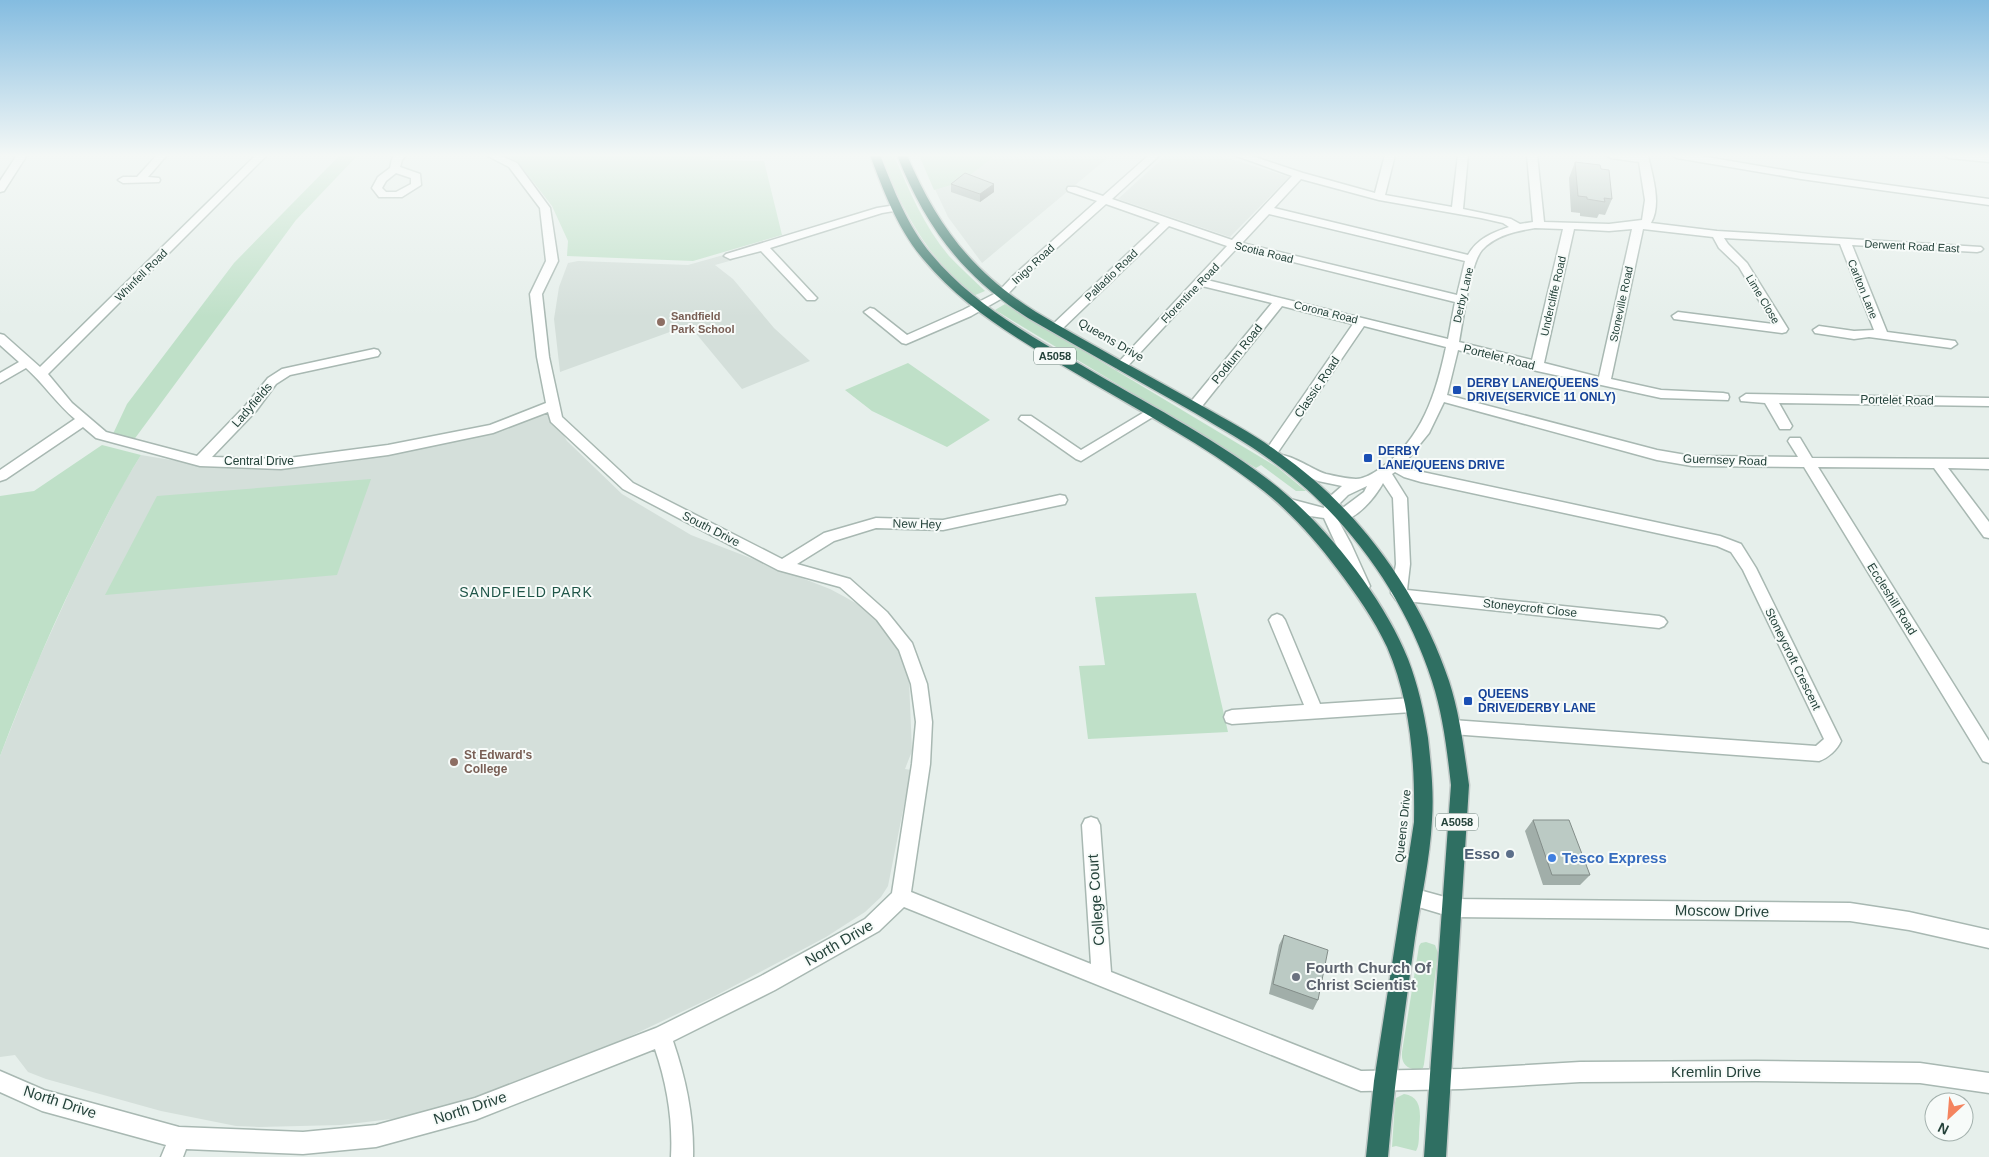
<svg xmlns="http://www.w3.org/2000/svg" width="1989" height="1157" viewBox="0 0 1989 1157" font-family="Helvetica,sans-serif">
<rect width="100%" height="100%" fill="#e6efeb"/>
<path fill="#d4dfda" d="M919,155h192l-129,108 -34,-46z
M1166,155h52l71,22 -59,60 -112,-38z
M727,254l6,6 -18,5 18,14 41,49 36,33 -68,28 -53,-64 -129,47 -6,-53 5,-32 9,-24 10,-2 110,4z
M548,408l19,33 55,53 69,41 139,54 15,8 21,12 27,30 12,25 4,16 3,71 -7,18 6,1 -23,116 -7,11 -16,15 -39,25 -111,59 -99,47 -139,56 -77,19 -59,7 -82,2 -23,-1 -75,-15 -115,-32 -18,-7 -13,-17 -15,2v-301l37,-93 40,-88 45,-89 19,-31 60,10 81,2 51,-3 54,-8 36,-8z"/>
<path fill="#bfe0c8" d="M340,155h18l-62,65 -163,221 -21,-5 15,-32 107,-141z
M503,155h213l-7,5 55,1 18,74 -89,26 -126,-5 1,-15 -16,-35 -35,-45z
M881,155h13c15,36 30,71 55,101 11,12 24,23 36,35l-12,5c-48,-43 -69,-82 -92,-141z
M919,155h77l-35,27 -27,8z
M1005,304l272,163 29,24h-10l-35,-26 -5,3 -261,-158z
M908,363l82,57 -43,27 -75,-36 -27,-21z
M102,445l39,10c-19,30 -35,62 -51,94 -34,67 -63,136 -90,207v-260l34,-5z
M371,479l-34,96 -232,20 52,-99z
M1196,593l32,139 -140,7 -9,-73 26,-1 -10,-68z
M1426,942l9,3 3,8 -14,111 -1,4 -6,2c-11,-2 -16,-7 -15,-18l17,-106 2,-3z
M1404,1094c20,3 16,23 15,38 0,7 0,14 -3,19l-20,-5 -4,1 3,-44 1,-5z"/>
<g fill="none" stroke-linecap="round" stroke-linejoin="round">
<defs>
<path id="minor" d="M17,155h10l-23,36 -4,1v-11z
M157,155h10l-19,22 11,1 1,2 -1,2 -36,1 -5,-3 5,-3h14z
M256,155h11l-219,219 24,29 34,29 91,24 49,-51 22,-27 14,-9 92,-20 4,1 2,3 -2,3 -88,19 -14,9 -20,27 -44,46 69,2 107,-14 102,-20 56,-22 -9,-46 -7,-63 16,-33 -6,-53 -31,-41 -23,-12h13l18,8 33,45 8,53 -16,33 7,63 13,60 71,66 149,76 42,-26 52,-15 67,2 117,-25 5,1 2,4 -2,4 -5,1 -117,25 -67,-2 -42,13 -37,23 53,15 37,33 25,31 15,41 5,38 -2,42 -19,128 180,72 -9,-139 3,-6 6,-2 6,2 3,6 11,147 250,99 101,-2 118,-7 176,-1 164,2 69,10v20l-69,-10 -164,-2 -176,1 -118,7 -101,2 -457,-184 -25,24 -104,59 -102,51c13,38 21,76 20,116h-22c2,-37 -4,-73 -16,-108l-180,71 -99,27 -73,7 -117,-5 -3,8h-22l5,-12 -124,-34 -42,-19v-21l44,19 135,37 124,5 73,-7 99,-27 181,-70 105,-52 104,-57 27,-26 20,-129 4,-42 -5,-38 -12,-34 -22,-30 -37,-33 -62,-17 -155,-81 -72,-67 -3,-10 -55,21 -105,22 -107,14 -81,-3 -104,-28 -13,-11 -77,52 -6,2v-11l75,-51c-18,-15 -31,-35 -49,-51l-26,15v-10l19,-11 -19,-17v-11l4,1 36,32z
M395,155h11l-4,5 -2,7 20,7 1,11 -19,12h-23l-7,-9 6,-11 12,-9 2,-9zM396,173l15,5v6l-15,8h-10l-4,-4 4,-7z
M1149,155h11l-48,44 120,41 60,-64 -58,-21h15l54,18 72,20 10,-38h10l-10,40 67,12 6,-52h10l-5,54 48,10 9,5 13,-2 -6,-67h10l7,67 65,2 33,-4 3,-20 -6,-38 -28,-4 -5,-3h42c4,20 14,49 3,68l66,8 264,16 2,2 -2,2 -4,1 -125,-7 35,87 68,9 2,3 -6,4 -82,-11 -15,2 -39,-6 -2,-3 6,-4 35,5 20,-1 -34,-86 -116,-6 4,6 19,19 41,66 -2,3 -4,1 -108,-14 -2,-3 6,-4 95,12 -34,-57 -20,-19 -6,-11 -70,-8 -32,150 50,11 62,3 5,1 1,3 -1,3 -67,-2 -124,-27 -79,-21 -11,45 210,55 35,6 106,1 -10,-16 2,-3h10l12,20 177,1v10l-41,-1 41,54v16l-5,-1 -50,-69 -116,-1 171,274v22l-6,-2 -179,-294 -112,-1 -35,-6 -213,-58 -15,31 -26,32 10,5 307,66 21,8 15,24 85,173c-4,9 -13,17 -22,20l-367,-27 -6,-2 -2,-5 2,-5 6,-2 364,26 8,-7 -81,-169 -12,-18 -14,-6 -296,-64 -17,-5 -9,-5 -3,2 15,24 3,66 -3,26 252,26 5,2 3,4 -3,4 -5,2 -263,-28 -5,-7 5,-29 -3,-66 -10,-15c-7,13 -28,40 -45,37l13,24 19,42 -3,4 -5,2 -5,-2 -33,-72 -14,-2 -25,-8 -2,-4 2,-4 5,-1 34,9 2,-8 16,-14 -24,-5 -43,-19 -2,-3 2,-2 -9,-1 -2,-3 89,-129 -71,-18 -83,104 -5,1 -6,-4 1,-3 83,-101 -70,-17 -77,83h-8l-2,-3 112,-120 -58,-20 -109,105h-8l-2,-3 2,-3 108,-102 -54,-19 -84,75 -16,17 -35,20 -65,28 -4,-1 -38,-31 6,-4 4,1 33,26 56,-25 35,-18 16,-17 83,-74 -29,-10 -1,-2 1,-2h8l27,9zM1301,179l78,21 102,18 22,5 6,4c-17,6 -31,11 -41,28l-194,-47zM1269,214l196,47 -8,34 -215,-52zM1535,228l28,1 -31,131 -73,-18c4,-21 11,-78 23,-92 14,-15 35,-19 53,-22zM1574,229l35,2 23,-2 -33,148 -55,-14zM1237,248l218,54 -7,37 -241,-59zM1364,326l82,21c-10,47 -24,92 -65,121 -7,5 -17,11 -25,11 -8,0 -21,-3 -30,-5 -13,-4 -38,-22 -50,-19zM1367,486l-3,6 -24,18h-2v-5l10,-10z
M1672,155h23l106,18 188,26v6l-188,-26 -124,-21z
M1944,155l45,1v6l-40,-4z
M896,205l4,1 1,2 -1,2 -18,3 -112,35 45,48 2,2 -2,2h-8l-46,-49 -31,8 -6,-3 2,-2 151,-46z
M1746,394l243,4v8l-210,-3 13,23 -2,3h-10l-15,-26 -24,-2 -1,-3z
M1151,408l7,4 -2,3 -75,46 -5,-2 -57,-40 2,-3h10l50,34z
M1277,614l5,2 3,4 35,84 92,-6 6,2 2,5 -2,5 -6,2 -180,12 -6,-2 -2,-5 2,-5 6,-2 72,-5 -35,-85 3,-4z
M1412,888l40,11 398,4 59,9 80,18v18l-80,-18 -59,-9 -398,-4 -47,-14 -2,-6 2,-6z"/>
<path id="highway" d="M870,155h10c14,35 27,71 52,100 41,49 97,80 151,111 61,36 126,69 183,112 55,41 116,116 142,181 10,26 16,53 20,79 3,27 6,55 4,82 -2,39 -11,79 -17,118 -10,73 -21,146 -27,219h-22l8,-76 40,-259c1,-59 -3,-120 -27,-175 -13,-28 -31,-53 -49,-77 -24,-32 -50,-61 -82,-85 -52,-40 -111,-71 -167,-104 -59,-35 -121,-68 -165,-121 -26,-30 -40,-68 -54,-105z
M897,155h10c29,69 65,117 129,157 55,33 112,63 168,95 25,14 51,28 74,45 78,54 141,139 171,229 11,34 15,69 20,104l-23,372h-22l27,-372c-4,-35 -8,-70 -19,-104 -28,-88 -88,-169 -163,-222 -23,-17 -49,-31 -74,-46 -56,-32 -112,-63 -167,-95 -65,-41 -103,-92 -131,-163z"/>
</defs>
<use href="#minor" stroke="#a8b8b2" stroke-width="3"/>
<use href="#highway" stroke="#c2cac8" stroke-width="3"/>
<use href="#minor" fill="#fff" fill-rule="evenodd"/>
<use href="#highway" fill="#2f6f62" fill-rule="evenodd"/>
</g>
<path fill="#a1aea9" d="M1575,162l37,37 -7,16 -6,-1 -2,4 -17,-2v-3l-9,-1 -2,-34z
M951,184l43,8 -14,10 -29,-10z
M1533,820l57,55 -10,10h-37l-18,-54z
M1284,935l34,65 -5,10 -44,-16 10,-49z"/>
<path fill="#838d89" d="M994,184v8l-14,10v-8z"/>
<path fill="#bbcac4" stroke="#838d89" d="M1575,162l25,3 1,4 8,1 3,29 -8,-1 1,4 -18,-3v-2l-9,-1z
M965,173l29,11 -14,10 -29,-10z
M1533,820h36l21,55h-38z
M1284,935l44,15 -10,50 -45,-16z"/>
<linearGradient id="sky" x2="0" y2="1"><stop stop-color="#84bce0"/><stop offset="0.49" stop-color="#f4f8f6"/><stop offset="1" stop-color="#f4f8f6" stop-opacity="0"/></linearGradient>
<rect width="1989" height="317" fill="url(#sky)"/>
<g fill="#8d6e63" stroke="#f7fbf9" stroke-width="2">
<circle cx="661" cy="322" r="5"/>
<circle cx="454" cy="762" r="5"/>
</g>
<g fill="#1a4fb4" stroke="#f7fbf9" stroke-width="2">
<rect x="1452" y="385" width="10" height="10" rx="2.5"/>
<rect x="1363" y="453" width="10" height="10" rx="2.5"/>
<rect x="1463" y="696" width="10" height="10" rx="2.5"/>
</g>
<circle fill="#5c6f8a" stroke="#f7fbf9" stroke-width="2" cx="1510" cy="854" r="5"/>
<circle fill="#3f7fe0" stroke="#f7fbf9" stroke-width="2" cx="1552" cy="858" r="5"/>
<circle fill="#6b7280" stroke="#f7fbf9" stroke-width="2" cx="1296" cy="977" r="5"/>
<g text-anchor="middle" stroke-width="4" stroke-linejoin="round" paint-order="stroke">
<g font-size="11" fill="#24423a" stroke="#f7fbf9">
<text transform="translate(1912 246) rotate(3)" y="4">Derwent Road East</text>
<text transform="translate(1264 252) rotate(14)" y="4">Scotia Road</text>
<text transform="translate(1033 264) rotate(-43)" y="4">Inigo Road</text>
<text transform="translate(141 275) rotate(-45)" y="4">Whinfell Road</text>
<text transform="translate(1111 275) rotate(-44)" y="4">Palladio Road</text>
<text transform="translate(1863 289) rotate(68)" y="4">Carlton Lane</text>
<text transform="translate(1190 293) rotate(-46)" y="4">Florentine Road</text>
<text transform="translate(1463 295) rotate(-77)" y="4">Derby Lane</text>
<text transform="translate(1553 296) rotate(-77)" y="4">Undercliffe Road</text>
<text transform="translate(1763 299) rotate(59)" y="4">Lime Close</text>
<text transform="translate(1621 304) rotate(-78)" y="4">Stoneville Road</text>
<text transform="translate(1326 312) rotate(14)" y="4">Corona Road</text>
</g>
<g font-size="11" font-weight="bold" fill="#785e54" stroke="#f7fbf9" text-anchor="start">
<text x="671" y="320">Sandfield<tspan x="671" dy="13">Park School</tspan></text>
</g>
<g fill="#f7fbf9" stroke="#637a73" stroke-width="1">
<rect x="1034" y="347.5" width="42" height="17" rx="4"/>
<rect x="1436" y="813.5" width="42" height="17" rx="4"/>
</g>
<g font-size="11" font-weight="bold" fill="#24423a">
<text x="1055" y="360">A5058</text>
<text x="1457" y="826">A5058</text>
</g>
<g font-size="12" fill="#24423a" stroke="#f7fbf9">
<text transform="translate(1111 340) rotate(30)" y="4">Queens Drive</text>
<text transform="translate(1237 354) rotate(-51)" y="4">Podium Road</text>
<text transform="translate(1499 357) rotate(14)" y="4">Portelet Road</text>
<text transform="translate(1317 387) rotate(-56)" y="4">Classic Road</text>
<text transform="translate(1897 400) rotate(1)" y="4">Portelet Road</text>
<text transform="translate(252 405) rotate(-49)" y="4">Ladyfields</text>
<text transform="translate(1725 460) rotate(2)" y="4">Guernsey Road</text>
<text x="259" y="465">Central Drive</text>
<text transform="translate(917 524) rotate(1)" y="4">New Hey</text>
<text transform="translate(711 529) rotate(27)" y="4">South Drive</text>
<text transform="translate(1892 599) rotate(58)" y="4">Eccleshill Road</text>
<text transform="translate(1530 608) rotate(6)" y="4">Stoneycroft Close</text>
<text transform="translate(1793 659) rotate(64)" y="4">Stoneycroft Crescent</text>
<text transform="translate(1403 826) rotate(-84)" y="4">Queens Drive</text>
</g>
<g font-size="12" font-weight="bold" fill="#164399" stroke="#f7fbf9" text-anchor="start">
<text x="1467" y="387">DERBY LANE/QUEENS<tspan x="1467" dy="14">DRIVE(SERVICE 11 ONLY)</tspan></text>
<text x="1378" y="455">DERBY<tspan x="1378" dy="14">LANE/QUEENS DRIVE</tspan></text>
<text x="1478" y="698">QUEENS<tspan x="1478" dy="14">DRIVE/DERBY LANE</tspan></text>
</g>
<g font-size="12" font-weight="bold" fill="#785e54" stroke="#f7fbf9" text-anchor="start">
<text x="464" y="759">St Edward's<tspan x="464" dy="14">College</tspan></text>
</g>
<g font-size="14" letter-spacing="1" fill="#1f5548" stroke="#f7fbf9">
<text x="526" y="597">SANDFIELD PARK</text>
</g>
<g font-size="15" font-weight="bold" fill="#4e5e75" stroke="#f7fbf9" text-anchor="end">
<text x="1500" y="859">Esso</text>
</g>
<g font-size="15" font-weight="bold" fill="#366cbe" stroke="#f7fbf9" text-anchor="start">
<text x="1562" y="863">Tesco Express</text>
</g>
<g font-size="15" fill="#24423a" stroke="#f7fbf9">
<text transform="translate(1096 900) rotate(-94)" y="5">College Court</text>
<text transform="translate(1722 911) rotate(1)" y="5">Moscow Drive</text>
<text transform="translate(839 943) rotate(-30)" y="5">North Drive</text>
<text x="1716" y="1077">Kremlin Drive</text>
<text transform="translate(60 1102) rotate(18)" y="5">North Drive</text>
<text transform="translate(470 1108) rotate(-18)" y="5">North Drive</text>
</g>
<g font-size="15" font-weight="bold" fill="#5b616d" stroke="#f7fbf9" text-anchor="start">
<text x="1306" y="973">Fourth Church Of<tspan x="1306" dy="17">Christ Scientist</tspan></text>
</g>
</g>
<g transform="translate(1949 1117) rotate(206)"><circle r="24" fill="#f7fbf9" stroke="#a3b1ad"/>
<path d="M0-4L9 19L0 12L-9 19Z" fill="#f4845f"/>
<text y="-8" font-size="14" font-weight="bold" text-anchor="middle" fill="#24423a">N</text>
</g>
</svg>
